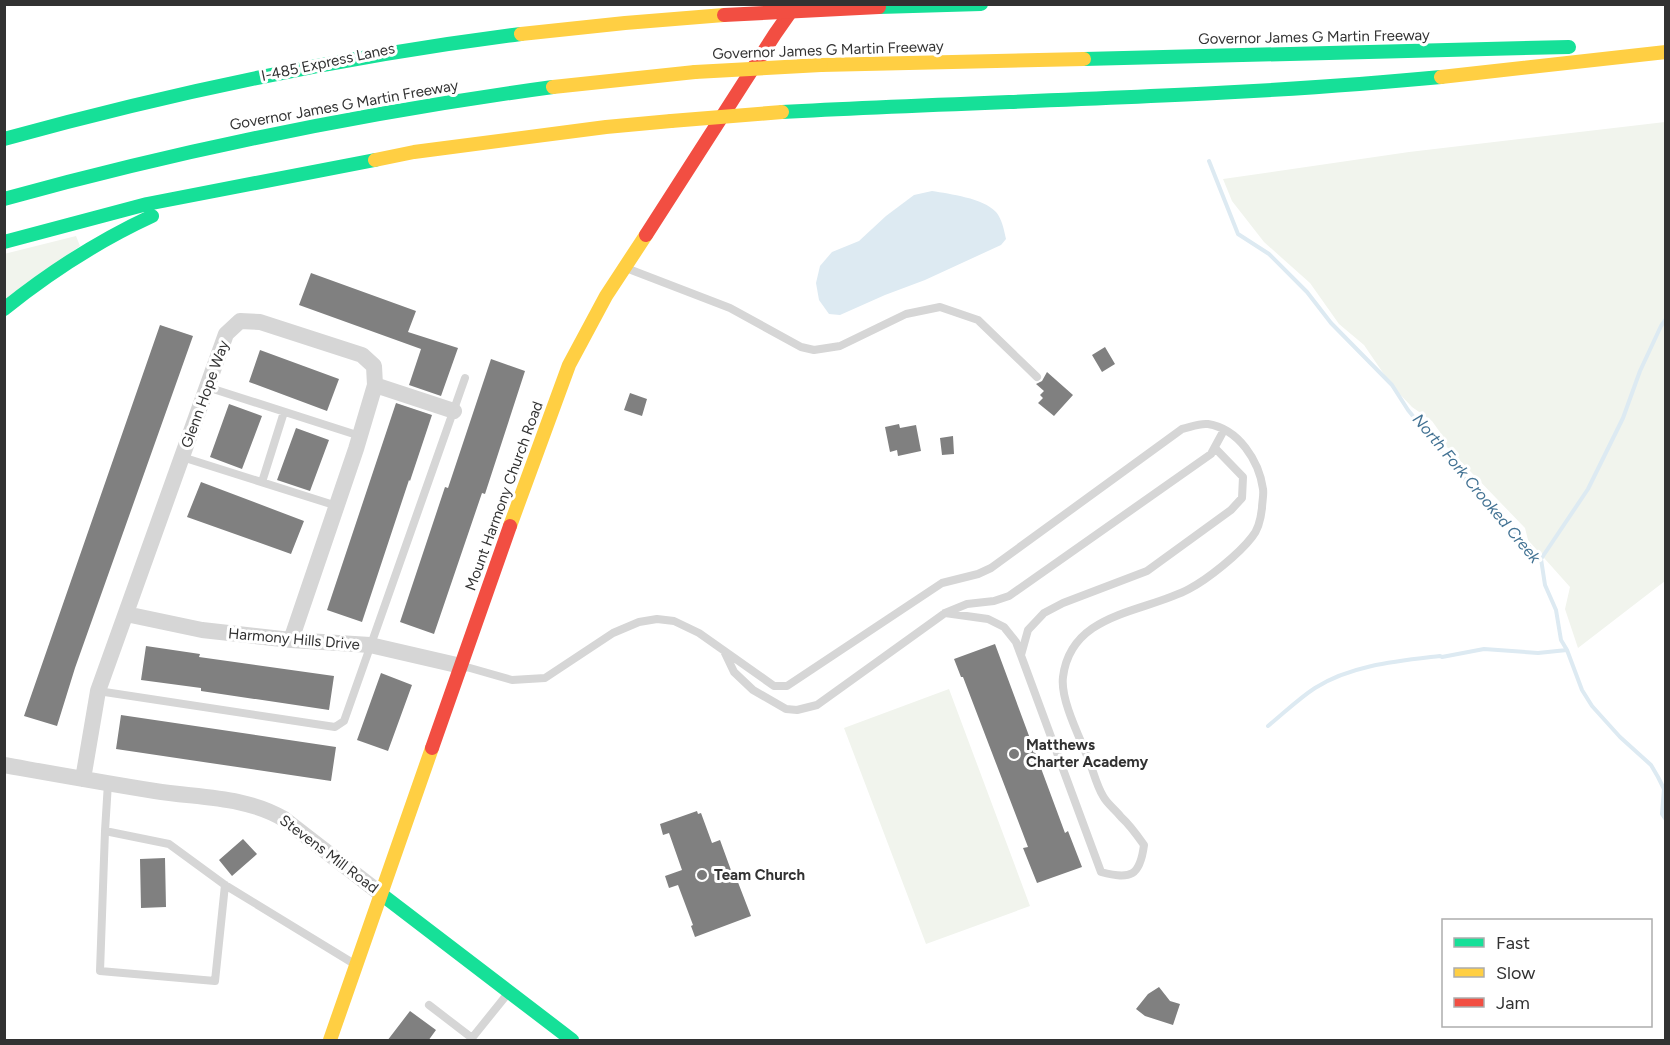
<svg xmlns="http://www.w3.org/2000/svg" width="1670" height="1045" viewBox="0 0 1670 1045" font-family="Figtree,sans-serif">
<rect width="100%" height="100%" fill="#fff"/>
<path fill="#f1f4ed" d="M1665,122v459l-87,67 -13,-39 5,-22 -42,-47 -3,-12 -82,-85 -1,-8 -10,-14 -20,-14 -20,-21 -28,-41 -25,-21 -29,-41 -46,-41 -32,-41 -9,-22 186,-27z
M76,236l4,10 -75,54 -1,-46z
M949,689l81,217 -104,38 -82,-216z"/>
<path fill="#ddeaf2" d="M932,191c18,3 51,7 64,21 6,7 8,18 10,27l-5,6 -76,35 -40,15 -45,20 -11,-1 -10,-14 -3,-17 4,-17 12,-14 27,-11 27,-25 28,-21z"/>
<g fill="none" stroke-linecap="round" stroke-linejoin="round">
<path stroke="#ddeaf2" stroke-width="4" d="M1209,161l29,73 31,20 38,38 24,31 61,62 16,25 65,79 68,70 4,26 11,25 5,30 6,10 15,40 10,16 28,31 31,28 7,12 6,12 -2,25 4,6
M1541,559l47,-70 35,-71 17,-47 21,-45 5,-7
M1268,726c15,-12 30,-27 47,-38 36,-23 83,-27 125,-32l2,1 42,-8 54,4 29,-3"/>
</g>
<path fill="#808080" d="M311,273l105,38 -8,21 50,16 -17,48 -32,-11 12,-36 -122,-44z
M160,325l33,11 -118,332 -18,58 -33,-10z
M1105,347l10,17 -13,8 -10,-17z
M260,350l79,29 -12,32 -78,-29z
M491,359l34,12 -40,123 -3,-1 -48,141 -34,-12 45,-135 3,1z
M1047,372l26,23 -19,21 -16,-13 5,-5 -3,-3 4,-4 -8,-7 6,-3z
M630,393l17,6 -5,17 -18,-6z
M396,403l36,12 -22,66 -1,-1 -47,142 -35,-12z
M229,404l33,12 -20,53 -32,-12z
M899,424l1,4 16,-3 5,26 -23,5 -1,-6 -7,2 -5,-25z
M296,428l33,12 -19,51 -33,-11z
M953,436l1,18 -12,1 -2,-17z
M201,482l103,39 -13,33 -104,-37z
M995,644l70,189 3,-2 14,36 -45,16 -14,-35 5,-1 -65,-170h-2l-7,-18z
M146,646l54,8 -1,3 135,19 -5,34 -128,-19v-3l-60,-8z
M381,673l31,12 -24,66 -31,-11z
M121,715l215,32 -5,34 -215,-32z
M697,811l1,3 3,-1 11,30 8,-3 12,33 2,-1 17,44 -56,21 -4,-11 2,-1 -15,-40 -9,3 -4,-12 17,-6 -13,-37 -6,2 -3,-11z
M243,839l14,15 -25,22 -13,-16z
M165,858l1,49 -25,1 -1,-49z
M1159,987l11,14 10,3 -7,21 -28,-9 -9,-7 12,-15z
M410,1011l26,19 -8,11h-41z"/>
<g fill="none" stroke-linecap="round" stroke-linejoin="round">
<path stroke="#d6d6d6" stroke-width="8" d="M626,268l104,40 71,39 13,3 26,-4 66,-32 34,-7 38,13 59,57
M207,387l153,49
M182,457l155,49
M262,482l22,-70
M724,651l10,21 19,18 33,19 11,1 20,-5 128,-92 22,-9 27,-3 15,-5 202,-142 13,-24
M1021,655l7,-25 16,-17 19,-10 84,-32 84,-61 11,-12 1,-21 -28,-29
M463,666l49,14 33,-2 68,-45 26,-11 18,-3 17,2 25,12 75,53h13l155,-103 36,-9 13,-6 191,-139c9,-2 17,-6 26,-5 31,5 51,37 55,65 1,6 -1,13 -1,19 -1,9 -3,21 -10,29 -13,17 -44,42 -63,52 -45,24 -118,23 -126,88 -3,23 18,63 27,86 4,11 7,23 13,33 4,8 13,14 18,21 9,8 16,18 23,28 -4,31 -13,35 -43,27l-85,-230 -12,-15 -16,-8 -43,-6
M98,691l237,36 9,-6 121,-343
M108,783l-3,48 64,13 56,41 131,80
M105,831l-5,140 115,10 10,-96
M429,1005l43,33 37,-46"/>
<path stroke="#d6d6d6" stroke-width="16" d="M375,385l79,26
M126,614l76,16 89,10 79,5 91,21
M4,765c51,9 101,18 151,26 44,7 90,5 129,28l97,75
M83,779l15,-88 128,-357 14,-13 20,1 102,33 12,11 1,19 -19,64 -65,191"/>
<path stroke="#16e098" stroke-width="14" d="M879,7l102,-3
M1084,59l485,-12
M782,112c220,-12 440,-14 659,-35
M4,139c170,-47 342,-83 517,-105
M4,199c181,-50 364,-87 549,-112
M4,242l143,-38 228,-44
M4,309c46,-37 94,-68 148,-93
M381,894l191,146"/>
<path stroke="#ffcf43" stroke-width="14" d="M521,34l104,-11 99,-8
M821,65l263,-6
M1441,77l225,-25
M553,87l142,-15
M375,160l39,-8 192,-25 65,-6
M510,526l59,-161 37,-69 40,-61
M330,1040l102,-292"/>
<path stroke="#f24e42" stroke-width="14" d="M646,235l129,-201 21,-30
M432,748l78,-222"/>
<path stroke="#ffcf43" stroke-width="14" d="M695,72l126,-7
M671,121l111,-9"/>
<path stroke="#f24e42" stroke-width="14" d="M724,15l155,-8"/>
</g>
<g fill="#7a7a7a" stroke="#fff" stroke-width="2">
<circle cx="1014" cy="754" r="6"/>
<circle cx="702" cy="875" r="6"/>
</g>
<g text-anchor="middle" stroke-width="6" stroke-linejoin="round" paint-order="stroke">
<g font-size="15" fill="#323232" stroke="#fff">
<text transform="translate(1314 37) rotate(-1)" y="5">Governor James G Martin Freeway</text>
<text transform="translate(828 50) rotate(-2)" y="5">Governor James G Martin Freeway</text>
<text transform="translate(328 62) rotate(-12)" y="5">I-485 Express Lanes</text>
<text transform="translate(344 105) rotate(-10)" y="5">Governor James G Martin Freeway</text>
<text transform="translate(205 394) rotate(-70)" y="5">Glenn Hope Way</text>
<text transform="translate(504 496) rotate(-70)" y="5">Mount Harmony Church Road</text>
<text transform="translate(294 639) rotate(5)" y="5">Harmony Hills Drive</text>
<text transform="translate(329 854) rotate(37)" y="5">Stevens Mill Road</text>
</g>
<g font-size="15" font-weight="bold" fill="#323232" stroke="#fff" text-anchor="start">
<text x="1026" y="750">Matthews<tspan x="1026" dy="17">Charter Academy</tspan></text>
<text x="714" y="880">Team Church</text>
</g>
<g font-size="16" font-style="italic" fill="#427293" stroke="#fff">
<text transform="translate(1477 488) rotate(50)" y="6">North Fork Crooked Creek</text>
</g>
</g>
<rect width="1670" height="1045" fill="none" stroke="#323232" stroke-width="12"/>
<rect x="1442" y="919" width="210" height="108" fill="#ffffff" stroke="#adadad" stroke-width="1.5"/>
<rect x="1454" y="938" width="30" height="9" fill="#16e098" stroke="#adadad" stroke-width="1.5"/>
<text x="1496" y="949" font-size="18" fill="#323232">Fast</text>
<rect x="1454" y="968" width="30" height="9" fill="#ffcf43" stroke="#adadad" stroke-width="1.5"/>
<text x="1496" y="979" font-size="18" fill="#323232">Slow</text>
<rect x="1454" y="998" width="30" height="9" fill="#f24e42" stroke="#adadad" stroke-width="1.5"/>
<text x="1496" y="1009" font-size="18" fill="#323232">Jam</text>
</svg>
